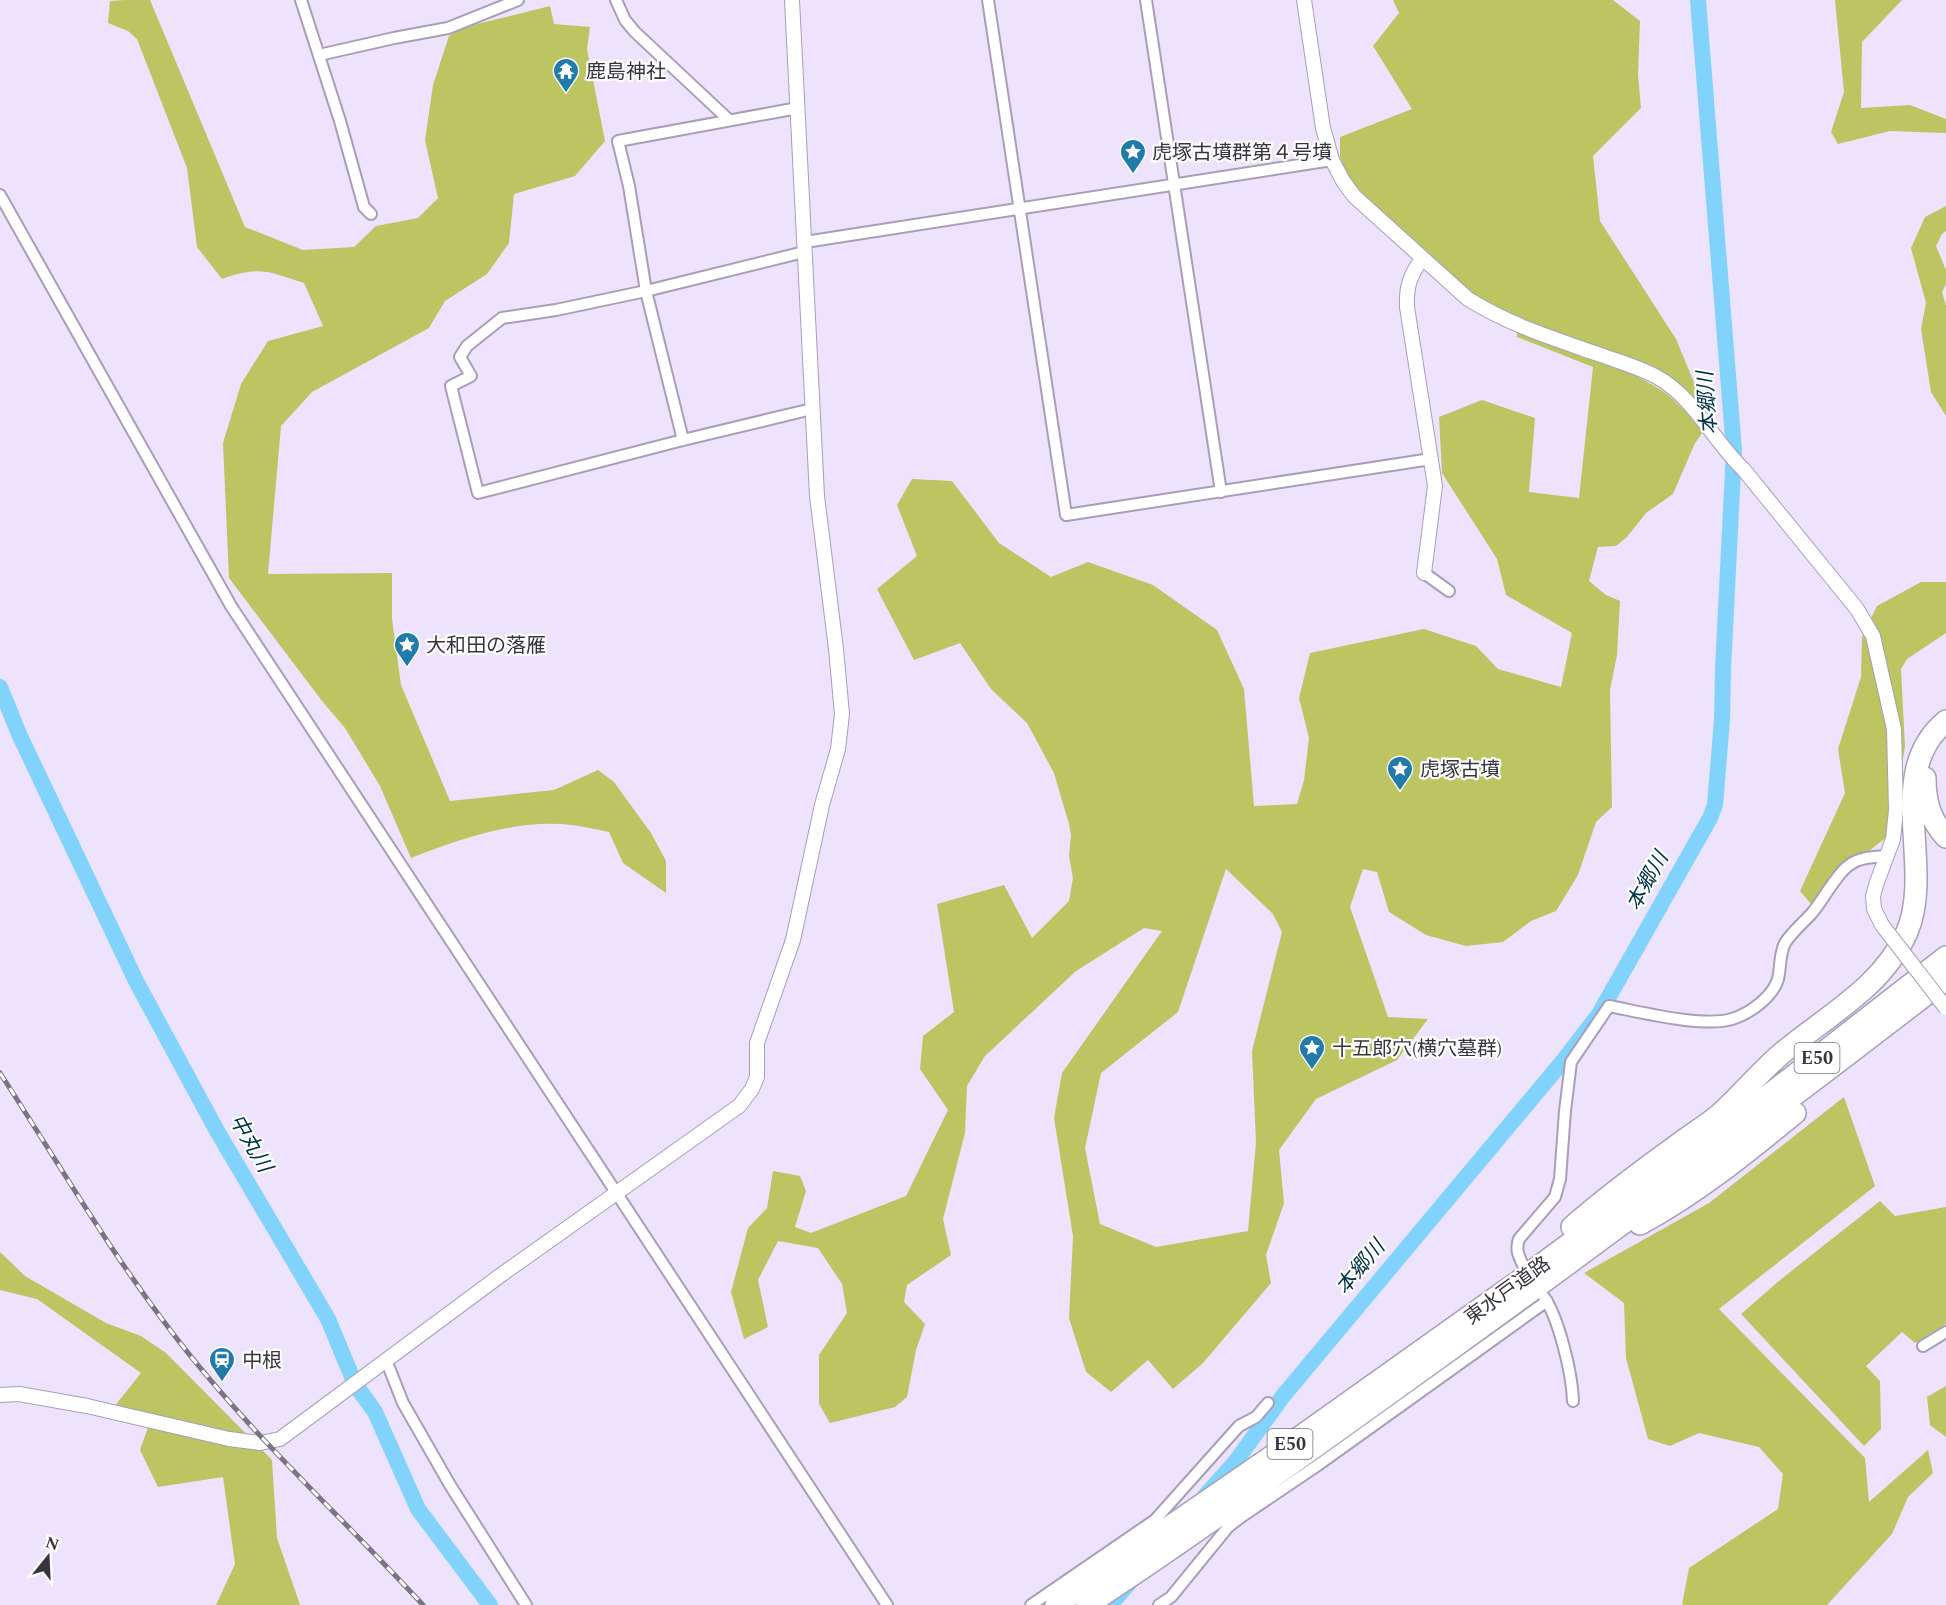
<svg xmlns="http://www.w3.org/2000/svg" width="1946" height="1605" viewBox="0 0 1946 1605" font-family="Spectral,'Noto Sans JP',serif">
<rect width="100%" height="100%" fill="#ede3fd"/>
<path fill="#bcc562" fill-rule="evenodd" d="M125,0h25l95,227 58,23 51,-3 22,-21 42,-8 20,-20 -13,-58 8,-55 16,-49 12,-8 89,-22 4,18 36,3 -3,22 18,92 -30,35 -61,18 -5,49 -22,31 -42,27 -16,27 -117,64 -31,34 -13,148 124,-1v46l9,66 49,116 104,-11 44,-20 16,12 37,51 15,28v32l-43,-30 -14,-31c-12,-3 -24,-5 -37,-7 -56,-6 -109,13 -161,33l-31,-72 -35,-58 -23,-27 -93,-123 -6,-135 18,-59 27,-43 55,-15 -19,-43c-37,-12 -45,-17 -82,-4l-25,-32 -10,-79 -50,-129 -9,-8 -20,-8 2,-22z
M1393,0h220l27,21 -2,54 3,33 -48,48 7,65 76,118 27,65 -39,-31 -145,-53 -47,-25 -47,-45 -60,-51 -13,-15 -9,-17 -3,-11v-19l72,-28 -39,-63 26,-33z
M1835,0h67l-40,42 -1,66 49,-3 36,14v14l-56,-2 -52,13 -7,-12 13,-40z
M1946,206v25l-4,3 -6,12 10,24v14l-4,8 4,14v110l-15,-24 -10,-63 5,-26 -15,-55 14,-31z
M1517,329c46,18 102,34 144,61 17,11 29,27 42,42l-8,11 -22,51 -27,19 -19,24 -11,9 -18,1 -9,34 17,14 14,6 -3,54 -7,35 2,117 -16,15 -18,53 -22,36 -25,10 -28,21 -37,4 -40,-11 -37,-23 -12,-40 -14,-3 -13,38 38,110 40,2 -31,41 -81,39 -37,51 5,53 -18,52 5,28 -68,80 -30,26 -25,-29 -37,32 -25,-20 -17,-54 4,-82 -19,-118 8,-45 100,-142 -18,-3 -68,43 -91,85 -18,30 -2,47 -22,86 8,36 -44,30 -3,17 21,22 -9,26 -9,47 -12,10 -65,16 -11,-19v-49l28,-42 -5,-29 -24,-36 -40,-7 -20,39 10,47 -24,12 -13,-47 17,-64 19,-20 6,-37 27,5 6,15 -11,36 16,6 95,-37 42,-86 -28,-41 3,-33 31,-24 -17,-108 67,-19 28,53 37,-37 4,-23 -4,-22 2,-21 -2,-11 -15,-51 -27,-50 -36,-34 -31,-46 -46,17 -37,-71 40,-33 -20,-51 15,-26 40,2 47,62 52,34 37,-15 65,23 64,45 27,59 10,117 43,-2 7,-24 5,-42 -10,-40 11,-45 114,-24 52,17 22,23 63,18 11,-54 -66,-38 -9,-36 -55,-86 -3,-56 43,-17 53,18 -6,74 50,6 14,-131 -76,-30zM1226,869l47,45 9,18 -30,119 4,91 -8,89 -92,16 -56,-23 -15,-76 16,-75 77,-61z
M1921,582h25v51l-39,26 -6,10 4,78 -17,89 -19,15 -29,17 -29,36 -11,-13 45,-98 -7,-44 23,-72 1,-40 15,-31z
M1844,1097l31,89 -156,123 146,149 4,44 59,-52 5,23 -25,24 -16,37 -65,71h-145l7,-37 89,-59 5,-35 -24,-27 -60,-14 -29,13 -22,-7 -22,-81 -2,-55 -40,-30 125,-70z
M1880,1201l15,15 51,-9v117l-31,19 -13,-11 -36,34 14,15 1,48 -17,17 -123,-132 39,-34z
M0,1252l25,24 81,47 35,13 25,17 106,107 5,78 23,67h-84l19,-41 -12,-87 -65,10 -18,-37 12,-34 -38,-9 27,-34 -104,-74 -37,-9z
M1946,1386v51l-16,-12 -3,-28z"/>
<g fill="none" stroke-linecap="round" stroke-linejoin="round">
<path stroke="#81d3fc" stroke-width="16" d="M0,687l19,47 117,247 81,150 111,188 27,65 20,28 43,97 72,96
M1204,1497l32,-36 47,-65 280,-335 36,-47 111,-196 5,-13 7,-85 1,-51 11,-219 -36,-450
M1110,1605l20,-23"/>
<defs>
<path id="minor" d="M301,0l39,121 24,86 7,7
M616,0l9,20 10,12 94,88
M988,0l78,515 365,-56
M1146,0l75,492
M319,55l75,-17 54,-10 70,-28
M0,195l231,411 656,999
M805,242l527,-82
M804,252l-158,39 -90,19 -54,8 -35,28 -7,11 11,19 -20,10 27,107 205,-53 129,-31
M683,440l-37,-149 -17,-105 -11,-45 180,-33
M1424,573l25,18
M1524,1267c-5,-10 -9,-17 -5,-28l36,-42 5,-18 5,-68 6,-49 38,-56c32,6 97,23 126,12 17,-6 38,-22 43,-39 3,-12 1,-24 7,-36 7,-11 18,-20 27,-30 11,-13 24,-38 36,-47 11,-9 26,-9 39,-10
M1544,1297c15,22 28,76 29,104
M1923,1346l23,-14
M386,1360l17,43 47,82 76,120
M1031,1605l124,-85 84,-94 17,-9 12,-14
M1159,1605l12,-8 57,-70 13,-10 77,-52 229,-164"/>
<path id="tertiary" d="M1304,0l19,128 9,32 11,21 11,15 114,103c42,26 84,39 130,55 19,7 41,13 59,23 38,21 56,64 87,93l113,139 16,27 21,93 2,81 -3,29 -16,43 -4,14 1,13 8,16
M1422,259c-12,16 -16,28 -15,48l28,179 -11,87
M0,1395l19,-1 68,12 142,33 31,4 20,-4 221,-164 238,-169 13,-17 5,-12v-34l36,-103 29,-135 16,-56 4,-35 -6,-65 -19,-153 -25,-496"/>
<path id="motorway" d="M1925,778c0,23 5,42 21,59
M1640,1224c56,-30 106,-71 155,-111
M1572,1227c33,-29 68,-55 104,-81 14,-11 30,-20 44,-32 21,-19 40,-42 61,-60 45,-38 101,-66 126,-122 28,-66 -24,-159 39,-211
M1056,1605l247,-170 219,-156 220,-163 204,-159
M1087,1605c97,-63 191,-132 285,-199 194,-139 385,-281 574,-427"/>
</defs>
<use href="#minor" stroke="#a89fb7" stroke-width="14"/>
<use href="#tertiary" stroke="#a89fb7" stroke-width="16"/>
<use href="#motorway" stroke="#a89fb7" stroke-width="24"/>
<use href="#minor" stroke="#fff" stroke-width="10"/>
<use href="#tertiary" stroke="#fff" stroke-width="14"/>
<use href="#motorway" stroke="#fff" stroke-width="21"/>
<defs>
<path id="rail" d="M0,1073c56,86 108,176 171,258 75,99 168,183 252,274"/>
</defs>
<use href="#rail" stroke="#7a7483" stroke-width="5"/>
<use href="#rail" stroke="#fff" stroke-width="3" stroke-dasharray="9" stroke-linecap="butt"/>
<defs>
<path id="tertiary-bridge" d="M1882,925l64,83"/>
</defs>
<use href="#tertiary-bridge" stroke="#a89fb7" stroke-width="16" stroke-linecap="butt"/>
<use href="#tertiary-bridge" stroke="#fff" stroke-width="14"/>
</g>
<defs>
<symbol id="temple-pin" viewBox="-11 -11 22 30"><path d="M0 17L-7.5 6A9.5 9.5 0 1 1 7.5 6Z" fill="#217ba9" stroke="#fff"/><path d="M0-6L5-2H3V0L6.5 2.5H4V6H1.5V3h-3V6H-4V2.5H-6.5L-3 0V-2H-5Z" fill="#fff"/></symbol>
<symbol id="sight-pin" viewBox="-11 -11 22 30"><path d="M0 17L-7.5 6A9.5 9.5 0 1 1 7.5 6Z" fill="#217ba9" stroke="#fff"/><path d="M0-6L1.8-2.2L6-1.7L2.9 1.2L3.7 5.4L0 3.3L-3.7 5.4L-2.9 1.2L-6-1.7L-1.8-2.2Z" fill="#fff"/></symbol>
<symbol id="station-pin" viewBox="-11 -11 22 30"><path d="M0 17L-7.5 6A9.5 9.5 0 1 1 7.5 6Z" fill="#217ba9" stroke="#fff"/><path d="M-3-6H3Q5-6 5-4V2Q5 4 3 4L4.5 6H3L1.5 4h-3L-3 6H-4.5L-3 4Q-5 4-5 2V-4Q-5-6-3-6ZM-3.5-4v3h7v-3ZM-3.5 1v1.5H-2V1ZM2 1v1.5H3.5V1Z" fill="#fff"/></symbol>
</defs>
<g fill-rule="evenodd">
<use href="#temple-pin" x="551" y="56" width="30" height="40"/>
<use href="#sight-pin" x="1118" y="137" width="30" height="40"/>
<use href="#sight-pin" x="392" y="630" width="30" height="40"/>
<use href="#sight-pin" x="1385" y="754" width="30" height="40"/>
<use href="#sight-pin" x="1297" y="1033" width="30" height="40"/>
<use href="#station-pin" x="207" y="1345" width="30" height="40"/>
</g>
<g text-anchor="middle" stroke-width="4.5" stroke-linejoin="round" paint-order="stroke">
<g fill="#fff" stroke="#747178" stroke-width="1.5">
<rect x="1794.5" y="1043" width="45" height="30" rx="4.5"/>
<rect x="1267.5" y="1429" width="45" height="30" rx="4.5"/>
</g>
<g font-size="18" font-weight="bold" fill="#38343e">
<text x="1817" y="1064">E50</text>
<text x="1290" y="1450">E50</text>
</g>
<g font-size="20" fill="#38343e" stroke="#fff" text-anchor="start">
<text x="586" y="78">鹿島神社</text>
<text x="1152" y="159">虎塚古墳群第４号墳</text>
<text x="426" y="652">大和田の落雁</text>
<text x="1420" y="776">虎塚古墳</text>
<text x="1332" y="1055">十五郎穴(横穴墓群)</text>
<text x="242" y="1367">中根</text>
</g>
<g font-size="20" fill="#38343e" stroke="#fff">
<text transform="translate(1507 1290) rotate(-36)" y="7">東水戸道路</text>
</g>
<g font-size="21" font-style="italic" fill="#003348" stroke="#fff">
<text transform="translate(1707 403) rotate(-94)" y="7">本郷川</text>
<text transform="translate(1647 881) rotate(-61)" y="7">本郷川</text>
<text transform="translate(251 1143) rotate(60)" y="7">中丸川</text>
<text transform="translate(1360 1267) rotate(-50)" y="7">本郷川</text>
</g>
</g>
<g transform="translate(48 1557) rotate(18)" stroke="#ffffff" stroke-width="4.5" paint-order="stroke">
<path d="M0-4.5L10 22L0 15L-10 22Z" fill="#38343e"/>
<text y="-9" font-size="16" font-weight="bold" text-anchor="middle" fill="#38343e">N</text>
</g>
</svg>
